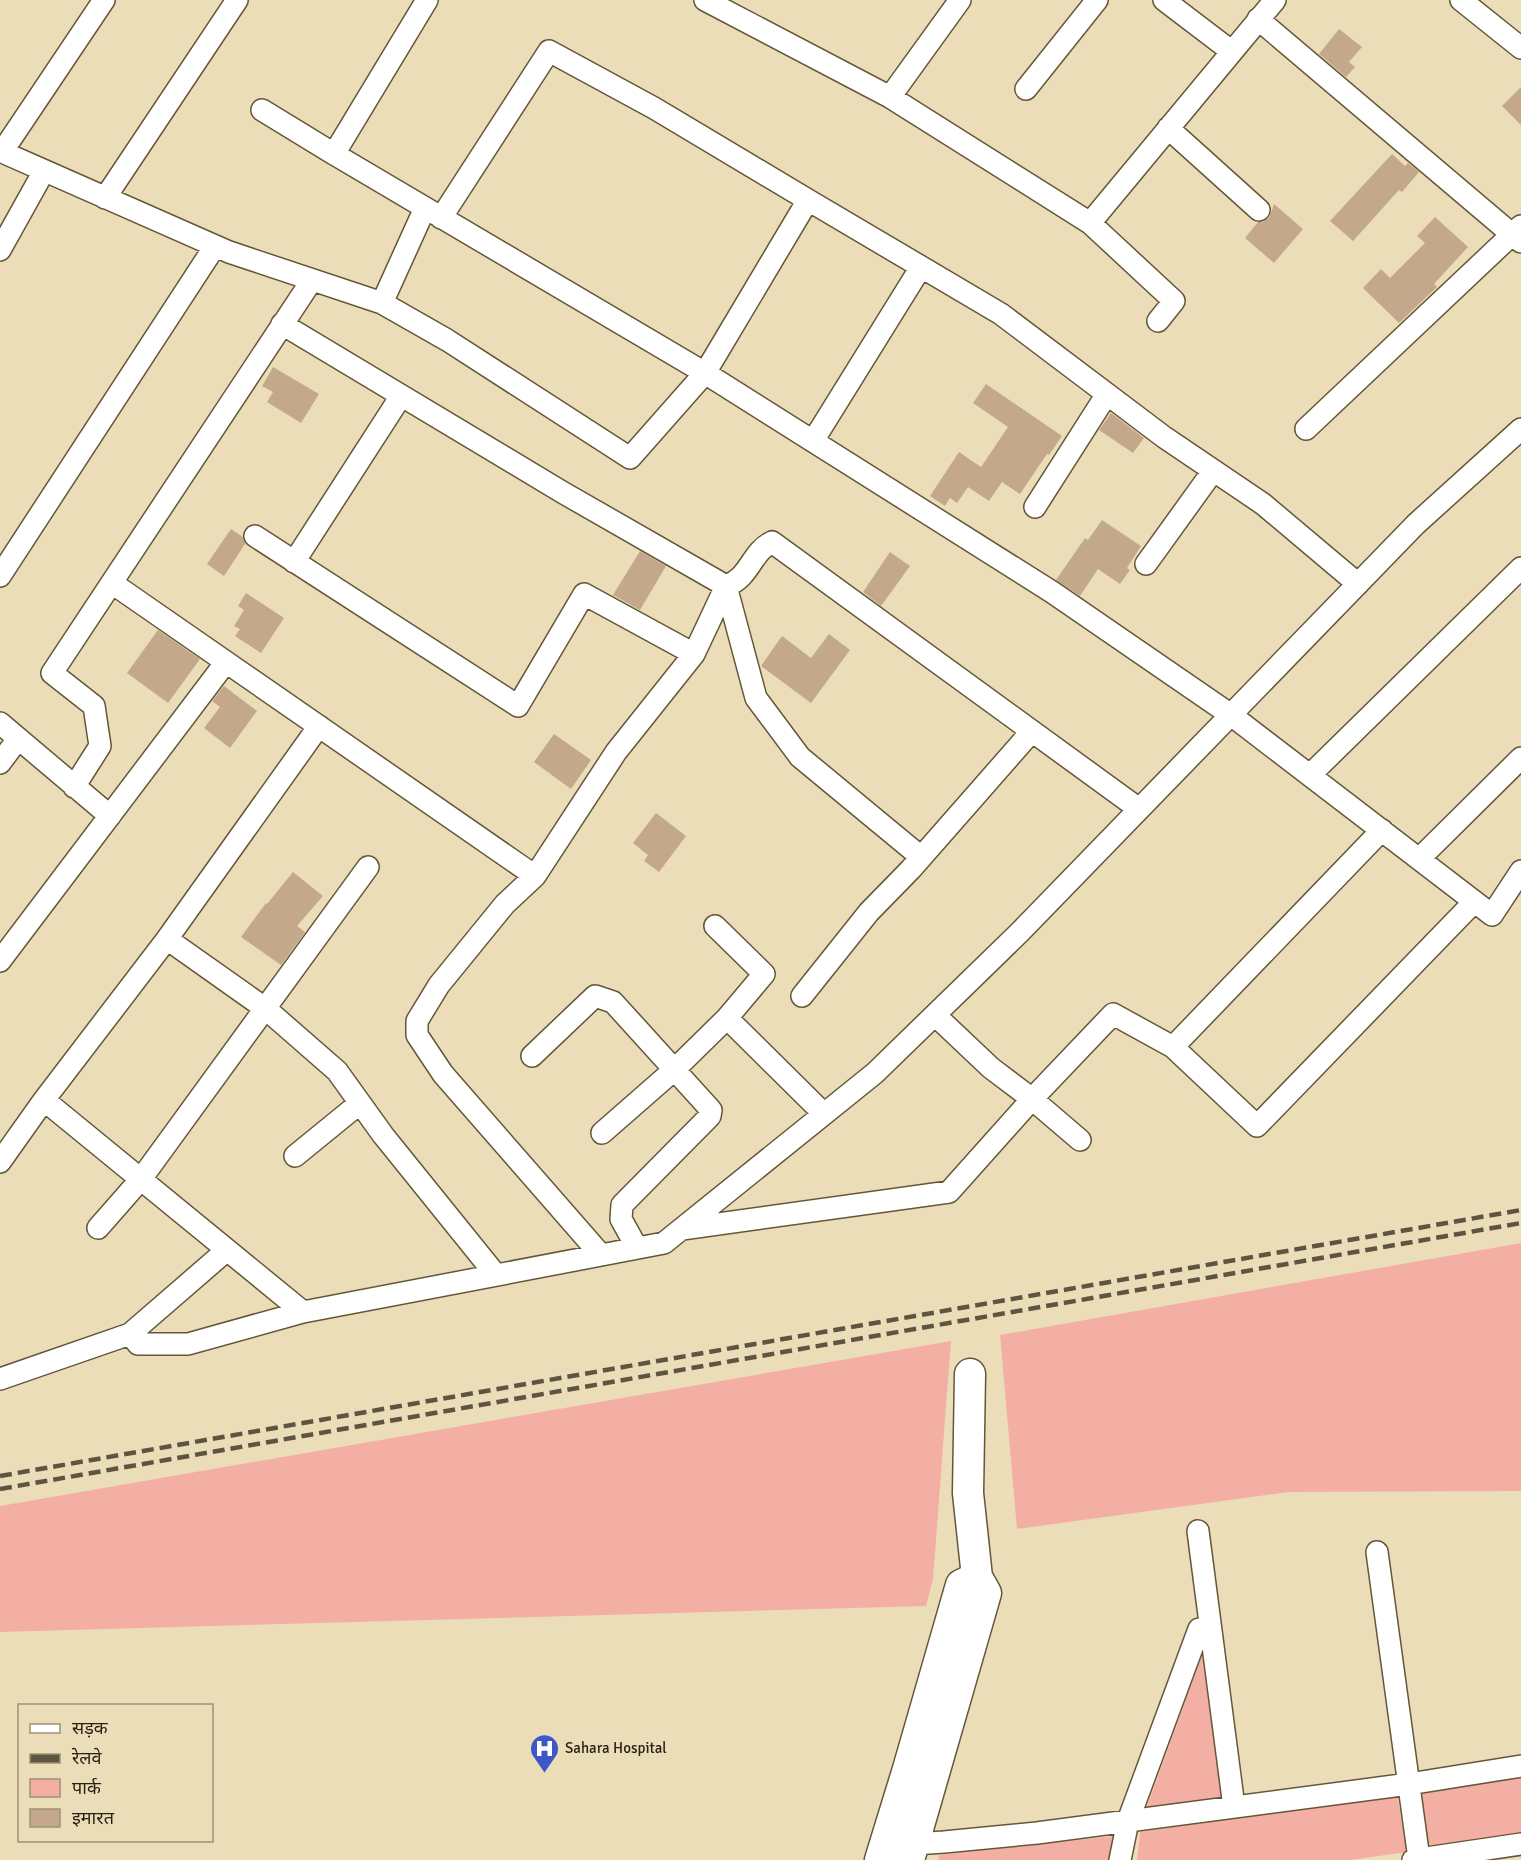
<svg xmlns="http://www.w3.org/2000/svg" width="1521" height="1860" viewBox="0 0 1521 1860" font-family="Signika,'Noto Sans Devanagari',sans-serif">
<rect width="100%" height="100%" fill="#ecddb9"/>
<path fill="#f4afa5" d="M1521,1243v248l-232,1 -272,37 -17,-194z
M951,1341l-18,238 -7,27 -926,26v-126z
M1202,1655l20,143 -77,14z
M1521,1775v60l-95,14 -9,-58z
M1397,1794l10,58 -56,8h-214l3,-28z
M1115,1836l-3,24h-174l1,-5z"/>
<path fill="#c3a88b" d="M1339,29l23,18 -13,15 6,5 -9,10 -27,-23z
M1521,87v38l-19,-19z
M1392,154l13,12 3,-3 11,9 -17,20 -3,-2 -46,51 -23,-20z
M1274,204l29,25 -29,34 -29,-25 13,-16h5l6,-4z
M1435,217l33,30 -34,37 3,3 -38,36 -36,-35 18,-19 9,9 35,-35 -8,-7z
M273,367l46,27 -18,29 -34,-21 6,-10 -11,-6z
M986,384l76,52 -13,19 -2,-1 -27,40 -18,-12 -13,19 -21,-14 -11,16 -7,-5 -5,8 -15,-10 29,-44 22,15 27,-40 -35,-24z
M1111,413l33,25 -11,15 -34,-23z
M1102,520l39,26 -14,22 3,2 -10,14 -22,-15 -18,27 -24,-16 29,-42 3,2z
M231,529l12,8 2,7 -21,32 -17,-12z
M640,551l26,15 -26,44 -27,-15z
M890,552l20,14 -29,40 -18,-14z
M246,593l38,25 -23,35 -26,-17 5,-7 -6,-3 10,-16 -6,-4z
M158,630l42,29 -32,44 -41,-30z
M829,634l21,16 -39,53 -50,-37 21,-30 29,22z
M224,686l33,25 -27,37 -26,-20 16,-21 -8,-6z
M554,734l37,26 -20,29 -37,-27z
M656,813l30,23 -27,36 -15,-11 4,-6 -15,-12z
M293,872l30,24 -26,30 8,6 -24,33 -40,-28 25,-34 1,1z"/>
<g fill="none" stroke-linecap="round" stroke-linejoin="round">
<defs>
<path id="street" d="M427,0l-93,154 371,219 347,219 179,123 261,200 29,-44
M705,0l185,97 200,126 185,-223
M1164,0l67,51
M1461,0l60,48
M1258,19l263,223
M1026,89l71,-89
M890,97l70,-97
M262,110l72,44
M1168,128l91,82
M0,151l229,101 153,51 43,-95
M2,152l102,-152
M105,198l132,-198
M441,218l108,-167 105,57 154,92
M1090,223l84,78 -16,20
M0,250l44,-79
M382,303l65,37 183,118 75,-85 103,-173 193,114 163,123 99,67 95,80
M282,324l280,168 164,94c24,-8 25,-34 46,-44l367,267
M1306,429l215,-203
M813,441l108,-174
M1035,507l72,-113
M255,536l263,170 66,-112 110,60
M294,562l107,-166
M1146,564l67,-93
M0,576l215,-330
M112,583l423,293
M0,723l110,93
M0,763l18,-24
M1310,775l211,-207
M74,787l26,-41 -6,-40 -42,-33 260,-393
M1419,859l102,-101
M167,939l99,70 71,62 46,64 113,140
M0,961l226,-299
M802,996l67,-84 42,-43 121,-138
M935,1015l56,53 41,31 48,41
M727,1018l97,96
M1173,1047l209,-217
M532,1056l63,-60 18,6 98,108 -1,6 -88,89 -1,14 16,29
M44,1100l123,-161 152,-213
M602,1133l72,-63 53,-52 37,-44 -49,-48
M295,1156l65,-53
M0,1162l44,-62 259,212 361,-69 211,-170 146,-142 395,-407 105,-95
M98,1228l43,-49 227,-312
M682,1229l267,-37 83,-93 81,-85 60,33 84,79 217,-224
M601,1255l-158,-181 -26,-39v-14l22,-36 66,-81 30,-28 81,-124 78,-98 32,-68 30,112 44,59 121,100
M130,1334l8,10h50l115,-32
M0,1379l130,-45 97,-84
M1198,1531l36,276
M1377,1552l42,307
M903,1841l11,3 30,-2 93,-9 372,-49 112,-18
M1120,1860l8,-39 71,-192 11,-2
M1413,1860l108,-16"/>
<path id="secondary" d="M880,1860l28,-91 53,-184 16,-8
M909,1860l77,-267 -9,-16 -9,-84 2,-119"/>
</defs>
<use href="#street" stroke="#645737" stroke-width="24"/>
<use href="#secondary" stroke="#645737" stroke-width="33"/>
<use href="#street" stroke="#fff" stroke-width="21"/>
<use href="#secondary" stroke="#fff" stroke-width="30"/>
<path stroke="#5d5541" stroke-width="4.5" stroke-dasharray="12 6" stroke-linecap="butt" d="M0,1476l1521,-266
M0,1489l1521,-266"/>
</g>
<defs>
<symbol id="hospital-pin" viewBox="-11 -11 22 30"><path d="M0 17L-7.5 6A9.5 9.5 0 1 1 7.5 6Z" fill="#3b57c9" stroke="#ecddb9"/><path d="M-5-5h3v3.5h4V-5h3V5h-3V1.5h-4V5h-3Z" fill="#fff"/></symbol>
</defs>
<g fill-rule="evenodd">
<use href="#hospital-pin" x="528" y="1732" width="33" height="45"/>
</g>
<g text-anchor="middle" stroke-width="4.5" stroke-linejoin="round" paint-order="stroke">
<g font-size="15" fill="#282215" stroke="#ecddb9" text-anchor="start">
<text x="565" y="1753">Sahara Hospital</text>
</g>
</g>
<rect x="18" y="1704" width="195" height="138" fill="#ecddb9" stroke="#9e9277" stroke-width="1.5"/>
<rect x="30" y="1724" width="30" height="9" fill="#ffffff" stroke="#9e9277" stroke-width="1.5"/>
<text x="72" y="1734" font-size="18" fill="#282215">सड़क</text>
<rect x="30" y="1754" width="30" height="9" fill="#5d5541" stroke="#9e9277" stroke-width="1.5"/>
<text x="72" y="1764" font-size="18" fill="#282215">रेलवे</text>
<rect x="30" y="1779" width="30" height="18" fill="#f4afa5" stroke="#9e9277" stroke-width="1.5"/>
<text x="72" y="1794" font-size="18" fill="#282215">पार्क</text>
<rect x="30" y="1809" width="30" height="18" fill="#c3a88b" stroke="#9e9277" stroke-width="1.5"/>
<text x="72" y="1824" font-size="18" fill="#282215">इमारत</text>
</svg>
